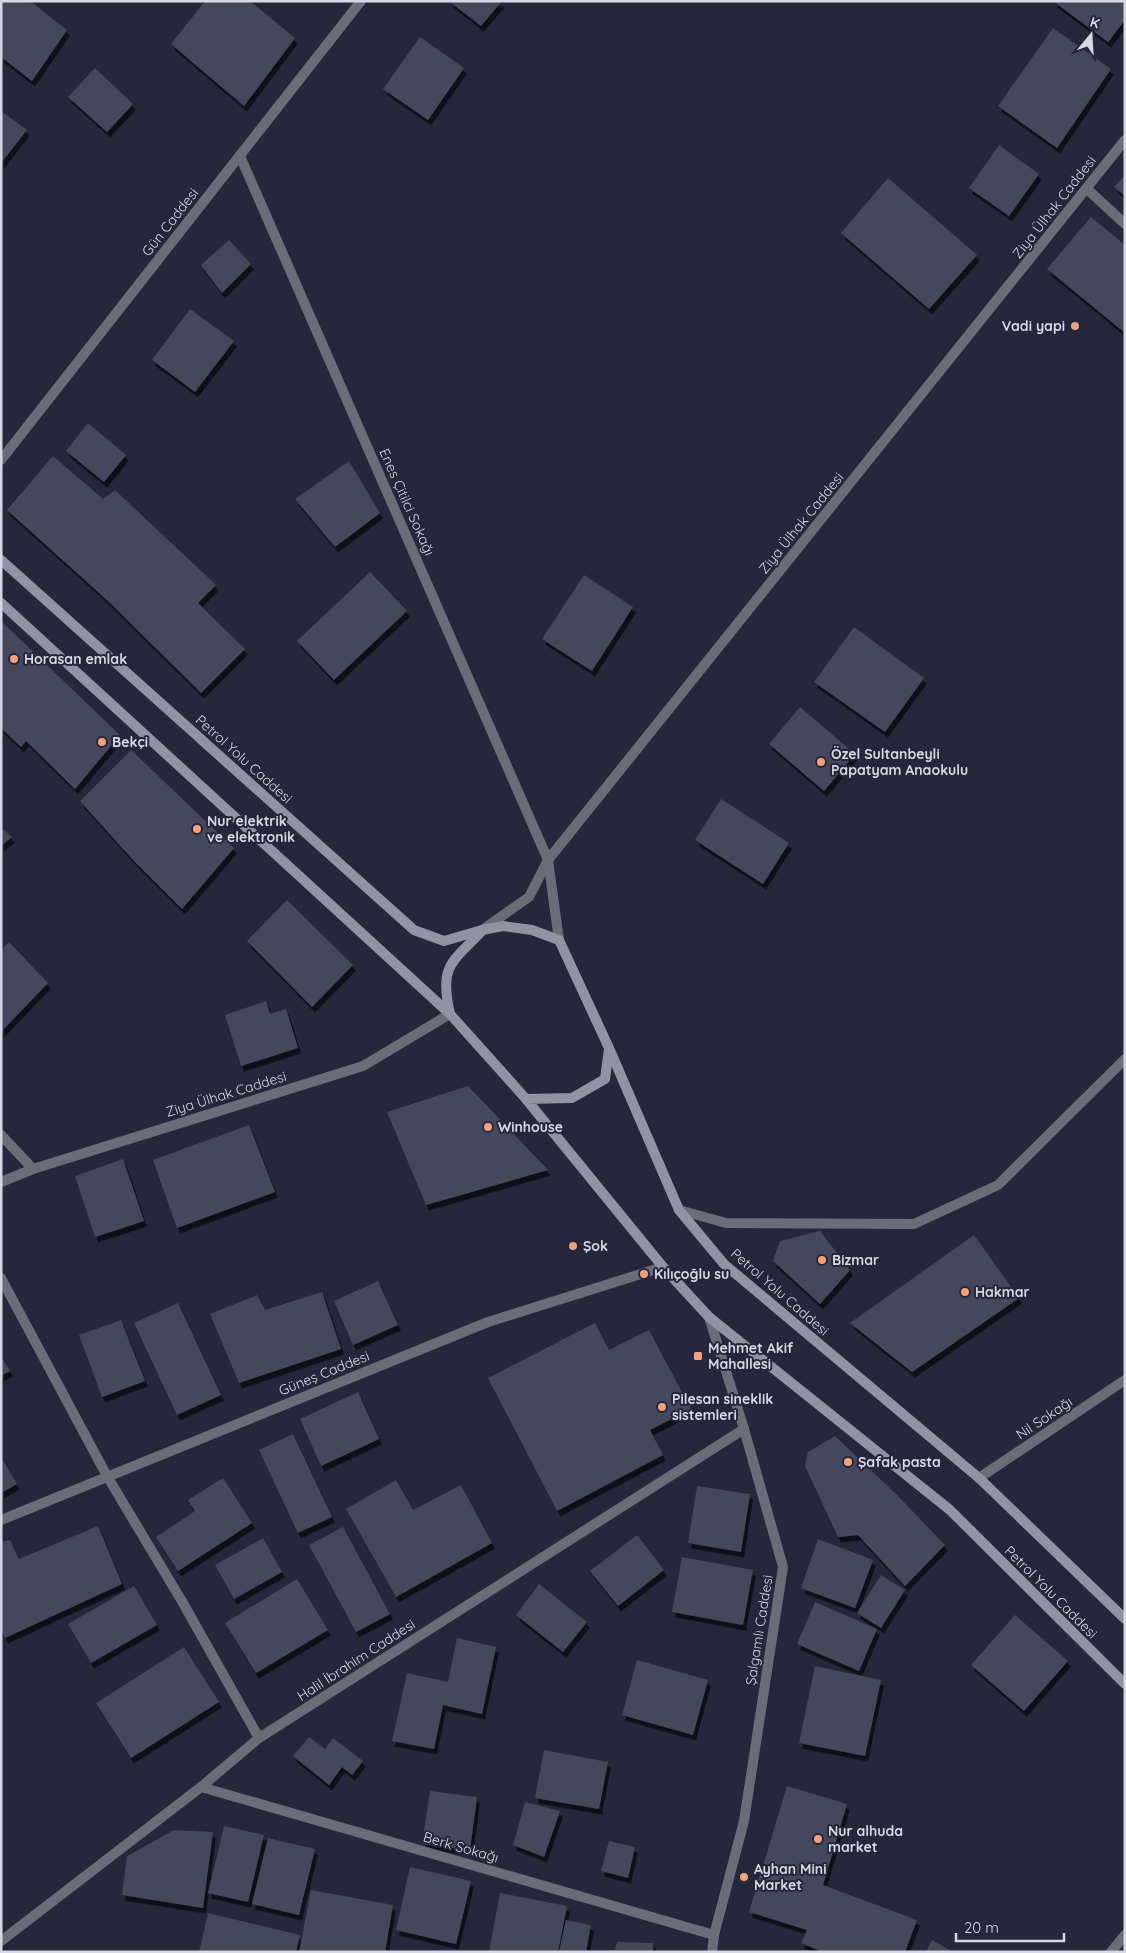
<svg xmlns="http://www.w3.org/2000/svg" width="1126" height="1953" viewBox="0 0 1126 1953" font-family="Quicksand,sans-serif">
<defs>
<filter id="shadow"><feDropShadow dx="3" dy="5.5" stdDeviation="0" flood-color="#0009"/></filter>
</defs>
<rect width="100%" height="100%" fill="#26263c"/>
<path fill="#45465d" filter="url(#shadow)" d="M4,1h26l37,29 -35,51 -31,-24v-52z
M205,1h45l45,37 -51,68 -73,-62z
M449,1h53l-21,25z
M1053,1h72v19l-17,22z
M1053,28l58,41 -54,79 -59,-42z
M420,37l44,31 -36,52 -45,-31z
M95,68l38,36 -26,28 -39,-35z
M1,111l26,19 -26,33z
M999,145l40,29 -30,42 -40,-28z
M1125,175v21l-11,-9z
M888,178l89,77 -48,54 -88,-76z
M1091,217l34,28v88l-78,-64z
M229,240l22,24 -29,29 -21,-28z
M190,309l44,32 -39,51 -43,-32z
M88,423l38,32 -22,27 -38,-31z
M53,456l50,43 12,-9 101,95 -18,18 47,46 -44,44 -93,-92 -101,-91z
M349,461l31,52 -45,34 -40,-48z
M370,572l37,39 -73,69 -37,-39z
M584,575l49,32 -41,64 -50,-32z
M1,621l119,114 -45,54 -49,-48 -5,6 -20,-19z
M854,627l70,51 -39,54 -71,-50z
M800,707l55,47 -31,37 -55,-47z
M131,750l103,98 -52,61 -48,-48 -54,-60z
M721,799l68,44 -26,41 -68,-44z
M1,827l11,10 -11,9z
M287,900l66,65 -41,42 -65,-66z
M9,942l39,41 -47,49v-82z
M266,1001l4,13 16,-5 12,39 -57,18 -16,-51z
M468,1086l80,84 -122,35 -39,-93z
M249,1125l26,67 -98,36 -24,-68z
M123,1159l21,62 -49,16 -20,-61z
M820,1231l30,39 -30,34 -47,-43 7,-20z
M974,1235l45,63 -107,74 -62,-49z
M378,1281l20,44 -45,20 -19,-44z
M322,1292l19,57 -102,34 -29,-69 47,-19 8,15z
M178,1303l43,92 -44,20 -43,-92z
M121,1320l24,61 -43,16 -23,-62z
M595,1323l14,27 40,-20 42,79 -41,21 13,25 -106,56 -69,-133z
M1,1356l9,15 -9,5z
M358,1392l21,47 -58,27 -21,-47z
M293,1434l39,83 -34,16 -39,-83z
M835,1436l62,59 48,50 -40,41 -47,-51 -20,2 -33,-71 3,-14z
M1,1457l16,27 -16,9z
M223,1478l29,45 -74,48 -22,-34 39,-26 -7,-11z
M396,1480l17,30 48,-25 31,58 -96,54 -50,-88z
M697,1486l53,8 -9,58 -53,-9z
M98,1526l24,58 -117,54 -4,-8v-88l9,-2 9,19z
M343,1527l47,87 -34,18 -47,-87z
M637,1535l27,35 -46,36 -28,-35z
M263,1538l19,34 -48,27 -19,-34z
M818,1539l55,21 -18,48 -54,-20z
M682,1557l71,13 -10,55 -71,-13z
M881,1575l24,15 -24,38 -24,-15z
M297,1579l31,51 -72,43 -31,-50z
M539,1584l48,38 -24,30 -47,-37z
M134,1586l23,39 -66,38 -23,-39z
M815,1602l62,27 -18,42 -62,-27z
M1015,1615l53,46 -44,50 -53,-46z
M457,1638l39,9 -14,67 -39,-9 -9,44 -42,-8 15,-68 41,9z
M184,1647l35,55 -88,56 -35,-55z
M637,1660l71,20 -15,55 -71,-20z
M815,1666l66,14 -16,76 -66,-13z
M309,1737l16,12 8,-11 30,23 -11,14 -10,-8 -13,18 -36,-29z
M544,1750l64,12 -9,47 -64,-11z
M787,1786l60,18 -24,81 94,35 -12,32h-82l-22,-9 6,-13 -58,-18z
M430,1791l47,6 -7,53 -48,-6z
M525,1802l35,9 -16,46 -31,-12z
M224,1826l40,9 -16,67 -40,-9z
M174,1830l39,2 -10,76 -81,-13 5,-39z
M268,1838l47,11 -16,66 -47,-11z
M609,1841l26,6 -7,31 -27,-7z
M410,1867l61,14 -15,63 -60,-14z
M311,1890l82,15 -8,47h-86z
M500,1893l67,13 -9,46h-69z
M208,1913l92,22 -4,17h-97z
M566,1920l25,5 -5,27h-27z
M932,1940l21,12h-27z
M617,1942l36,1v9h-44v-2h6z"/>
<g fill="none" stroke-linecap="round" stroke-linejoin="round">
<path stroke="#6b6c77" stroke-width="10" d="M240,156l308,704 -19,37 -47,33
M1087,189l38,35
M1,460l360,-459
M559,940l-11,-80 577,-720
M1,1135l32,34
M679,1210l47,13 188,1 84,-39 127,-126
M1,1278l106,198 76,127 76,135
M979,1478l146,-98
M1,1520l487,-198 175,-55
M201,1787l513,148
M1,1941l200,-154 58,-49 485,-309
M1111,1952l14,-17"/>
<path stroke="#6b6c77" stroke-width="10" d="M1,1182l32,-13 330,-103 87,-52
M709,1317l35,112 39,138 -39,254 -30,114 -2,17"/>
<path stroke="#9192a4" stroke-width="10" d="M1,560l413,370 30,11 38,-11 21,-4 29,4 27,10 50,108 70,162 45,54 255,214 146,141
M1,603l449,411 76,85 137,168 46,50 241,193 175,174
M450,1014c-11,-48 1,-51 32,-83
M526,1099l46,-1 33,-19 4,-30"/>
</g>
<g fill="#f1a27b" stroke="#26263c" stroke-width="2">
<circle cx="1075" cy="326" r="5"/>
<circle cx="14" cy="659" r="5"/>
<circle cx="102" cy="742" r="5"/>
<circle cx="821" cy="762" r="5"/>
<circle cx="197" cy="829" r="5"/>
<circle cx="488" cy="1127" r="5"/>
<circle cx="573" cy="1246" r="5"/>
<circle cx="822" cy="1260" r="5"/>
<circle cx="644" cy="1274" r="5"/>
<circle cx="965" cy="1292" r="5"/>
<rect x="693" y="1351" width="10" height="10" rx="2.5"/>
<circle cx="662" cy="1407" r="5"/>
<circle cx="848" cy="1462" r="5"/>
<circle cx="818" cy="1839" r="5"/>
<circle cx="744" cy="1877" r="5"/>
</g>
<g text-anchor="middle" stroke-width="4" stroke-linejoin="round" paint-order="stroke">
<g font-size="14" fill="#d7d8e6" stroke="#26263c">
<text transform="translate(1054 207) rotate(-52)" y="5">Ziya Ülhak Caddesi</text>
<text transform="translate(170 222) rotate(-52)" y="5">Gün Caddesi</text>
<text transform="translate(407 502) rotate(66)" y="5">Enes Çitilci Sokağı</text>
<text transform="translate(801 523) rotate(-51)" y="5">Ziya Ülhak Caddesi</text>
<text transform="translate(244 759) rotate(42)" y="5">Petrol Yolu Caddesi</text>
<text transform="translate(226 1094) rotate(-17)" y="5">Ziya Ülhak Caddesi</text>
<text transform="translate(780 1292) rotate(41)" y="5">Petrol Yolu Caddesi</text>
<text transform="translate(324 1373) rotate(-22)" y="5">Güneş Caddesi</text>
<text transform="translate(1044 1418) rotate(-34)" y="5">Nil Sokağı</text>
<text transform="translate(1051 1592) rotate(45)" y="5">Petrol Yolu Caddesi</text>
<text transform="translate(759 1630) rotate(-81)" y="5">Şalgamlı Caddesi</text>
<text transform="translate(356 1660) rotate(-33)" y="5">Halil İbrahim Caddesi</text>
<text transform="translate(461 1847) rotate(16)" y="5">Berk Sokağı</text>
</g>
<g font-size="14" font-weight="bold" fill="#d7d8e6" stroke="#26263c" text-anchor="start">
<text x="1065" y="331" text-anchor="end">Vadi yapi</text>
<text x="24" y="664">Horasan emlak</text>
<text x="112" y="747">Bekçi</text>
<text x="831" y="759">Özel Sultanbeyli<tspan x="831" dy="16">Papatyam Anaokulu</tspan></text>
<text x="207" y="826">Nur elektrik<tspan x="207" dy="16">ve elektronik</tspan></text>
<text x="498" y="1132">Winhouse</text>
<text x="583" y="1251">Şok</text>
<text x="832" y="1265">Bizmar</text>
<text x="654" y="1279">Kılıçoğlu su</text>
<text x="975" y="1297">Hakmar</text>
<text x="708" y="1353">Mehmet Akif<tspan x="708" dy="16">Mahallesi</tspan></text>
<text x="672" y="1404">Pilesan sineklik<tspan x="672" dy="16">sistemleri</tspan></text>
<text x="858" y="1467">Şafak pasta</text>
<text x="828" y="1836">Nur alhuda<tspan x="828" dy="16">market</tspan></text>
<text x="754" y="1874">Ayhan Mini<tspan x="754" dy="16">Market</tspan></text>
</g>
</g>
<rect width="1126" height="1953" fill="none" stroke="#d7d8e6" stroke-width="5"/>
<g transform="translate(1091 35) rotate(18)" stroke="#26263c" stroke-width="4" paint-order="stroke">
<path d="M0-4L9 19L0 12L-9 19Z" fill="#d7d8e6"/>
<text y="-8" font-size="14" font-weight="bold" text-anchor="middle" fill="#d7d8e6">K</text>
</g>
<path d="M956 1933v8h108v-8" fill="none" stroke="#d7d8e6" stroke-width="2.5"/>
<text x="964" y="1933" font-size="15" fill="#d7d8e6" stroke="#26263c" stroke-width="4" paint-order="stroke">20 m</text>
</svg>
